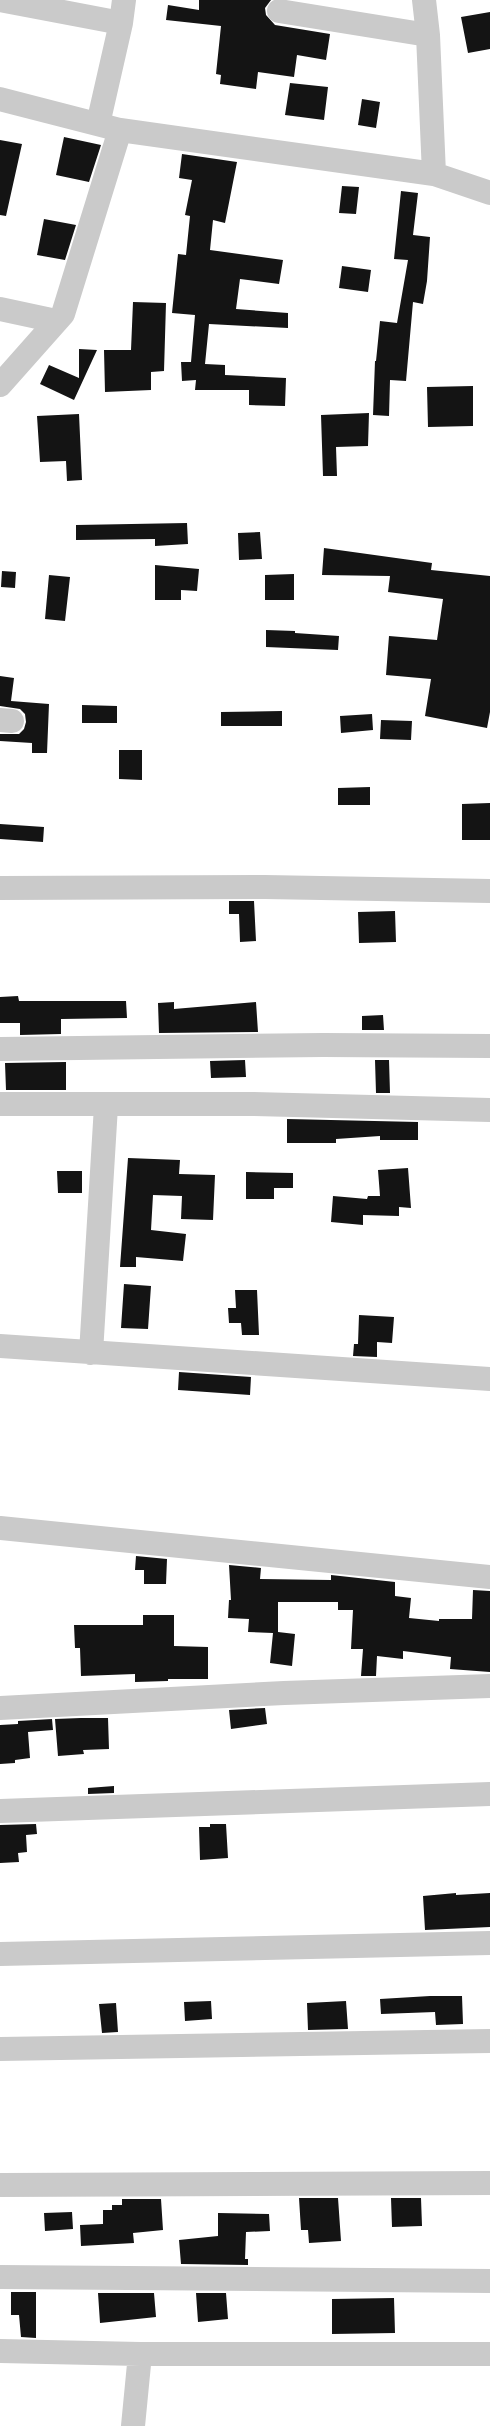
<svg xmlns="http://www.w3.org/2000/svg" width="490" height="2426" viewBox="0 0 490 2426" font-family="'Sofia Sans Condensed',sans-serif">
<rect width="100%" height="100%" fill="#fff"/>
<path fill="#141414" d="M199,0h72l-6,8 1,7 9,10 55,9 -4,26 -29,-5 -3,22 -36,-5 -2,17 -36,-5 1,-9 -5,-1 5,-48 -55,-6 2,-15 31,5z
M490,12v37l-22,4 -7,-36z
M290,83l38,4 -4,33 -39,-5z
M362,99l18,3 -4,26 -18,-3z
M64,137l37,8 -12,37 -33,-7z
M0,140l22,4 -16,72 -6,-1z
M182,154l55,8 -12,61 -12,-3 -3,30 73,10 -4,24 -39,-5 -4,30 52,4v15l-79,-4 -4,40 20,1v10l61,3 -1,28 -36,-1v-15h-54l1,-10 -14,1 -1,-19h10l4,-47 -23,-2 6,-59 8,1 4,-39 -5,-1 7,-35 -13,-2z
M342,186l17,1 -3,27 -17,-1z
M401,191l17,2 -5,42 17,2 -3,44 -4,23 -10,-2 -7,79 -16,-1 -1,36 -16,-1 2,-54h1l4,-40 17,2 11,-63 -14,-1z
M44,219l32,6 -11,35 -28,-5z
M342,266l29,4 -3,22 -29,-4z
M133,302l33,1 -2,68 -13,1v18l-46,2 -1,-42h27z
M79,349l18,1 -23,50 -34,-16 9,-19 30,13z
M473,386v40l-45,1 -1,-40z
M369,413l-1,33 -32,1 1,29h-14l-2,-61z
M79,414l3,66 -15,1 -1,-20 -26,1 -3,-46z
M187,523l1,21 -33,2v-7l-79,1v-15z
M260,532l2,27 -23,1 -1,-27z
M324,548l108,15 -1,7 59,6v136l-3,16 -62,-12 6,-37 -45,-4 3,-39 48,4 6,-41 -55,-7 2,-16 -68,-1z
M155,565l44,4 -2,22 -16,-1v10h-26z
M2,571l14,1 -1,16 -14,-1z
M294,574v26h-29v-25z
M49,575l21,2 -5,44 -20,-2z
M266,630l29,1v2l44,3 -1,14 -72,-3z
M0,676l14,2 -3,23 38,3 -2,49h-15v-10l-32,-2v-7h19l5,-5 2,-7 -1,-8 -5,-5 -20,-3z
M82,705l35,1v17h-35z
M282,711v15h-61v-14z
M372,714l1,16 -32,3 -1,-17z
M381,720l31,1 -1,19 -31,-1z
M119,750h23v30l-23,-1z
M370,787v18h-32v-17z
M490,803v37h-28v-36z
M0,824l44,3 -1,15 -43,-3z
M229,901h25l2,40 -16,1 -1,-28h-10z
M395,911l1,31 -37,1 -1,-31z
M18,996l1,5h107l1,17 -66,1v15l-41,1v-12h-20v-26z
M174,1002v7l82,-7 2,30 -99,1 -1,-30z
M383,1015l1,15h-22v-14z
M245,1060l1,17 -35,1 -1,-17z
M375,1060h14l1,33h-14z
M66,1062v28h-60l-1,-27z
M287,1119l131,3v18h-38v-4l-44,3v4h-49z
M128,1158l52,2 -1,14 36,1 -2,45 -32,-1 1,-23 -29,-1 -2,35 35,4 -3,27 -47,-4v10h-16z
M408,1168l3,40 -12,-1v9l-36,-1v10l-32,-3 2,-26 34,3 1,-3h12l-2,-26z
M57,1171h25v22h-24z
M246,1172l47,1v15h-19v11h-28z
M124,1284l27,2 -3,43 -27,-1z
M235,1290h22l2,45h-17l-1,-12h-12l-1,-15h8z
M359,1315l35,2 -2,26 -15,-1v15l-24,-1 1,-12h4z
M179,1372l72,5 -1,18 -72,-5z
M136,1556l31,3 -1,25h-22v-14h-9z
M229,1565l32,3 -1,11 71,1v-5l64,7v14l16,2 -2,20 30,3v-2h33l1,-29 17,1v81l-40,-3 1,-12 -48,-6v8l-26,-3 -1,20h-15l2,-27h-12l2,-39h-15v-8h-60v30l17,2 -3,32 -22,-3 3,-30 -25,-1 1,-13 -21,-1 1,-18h2z
M143,1615h31v31l34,1v32h-40v2l-33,1v-8l-54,2 -1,-28h-5l-1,-23h69z
M265,1708l2,16 -36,5 -2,-19z
M81,1718h27l1,31 -26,1 1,4 -26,2 -3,-37z
M52,1719l1,11 -25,2 2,26 -15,2v3l-15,1v-39l18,-1v-3z
M114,1786v7l-26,1v-6z
M36,1824l1,10 -11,1 1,17 -9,1 1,9 -19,1v-38z
M210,1824h16l2,34 -28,2 -1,-33h11z
M456,1893v2l34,-2v34l-65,3 -2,-34z
M430,1996h32l1,28 -27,1 -1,-13 -54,2 -1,-15z
M211,2001l1,18 -27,2 -1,-19z
M346,2001l2,28 -40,1 -1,-27z
M116,2003l2,29 -16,1 -3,-29z
M299,2198h39l3,43 -32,2 -1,-13h-7z
M391,2198h30l1,28 -30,1z
M122,2199h39l2,31 -30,3 1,10 -53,3 -1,-21 23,-1v-14h9v-5h10z
M72,2212l1,17 -28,2 -1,-18z
M218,2213l51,1 1,17 -24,1 -1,27h3v6l-67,-1 -2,-24 39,-4z
M11,2292h25v46l-15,-1 -2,-22h-8z
M98,2293h56l2,24 -56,6z
M196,2293h30l2,26 -30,3z
M394,2298l1,35 -63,1v-35z"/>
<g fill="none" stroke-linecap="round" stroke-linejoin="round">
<path stroke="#cacaca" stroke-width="24" d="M0,0l121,23
M424,0l4,35 6,139
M279,11l149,24
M0,99l120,31 314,44 56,19
M98,124l23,-101 3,-23
M0,309l56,12
M0,385l63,-71 57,-184
M0,720l12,1
M0,888l265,-1 225,4
M0,1049l323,-4 167,1
M0,1104h253l237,6
M0,1346l490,33
M91,1353l15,-247
M0,1528l490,49
M0,1708l284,-15 206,-7
M0,1811l490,-17
M0,1954l490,-11
M0,2049l490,-8
M0,2185l490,-2
M0,2277l490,4
M0,2351l140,3h350
M133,2426l7,-72"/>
</g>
</svg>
